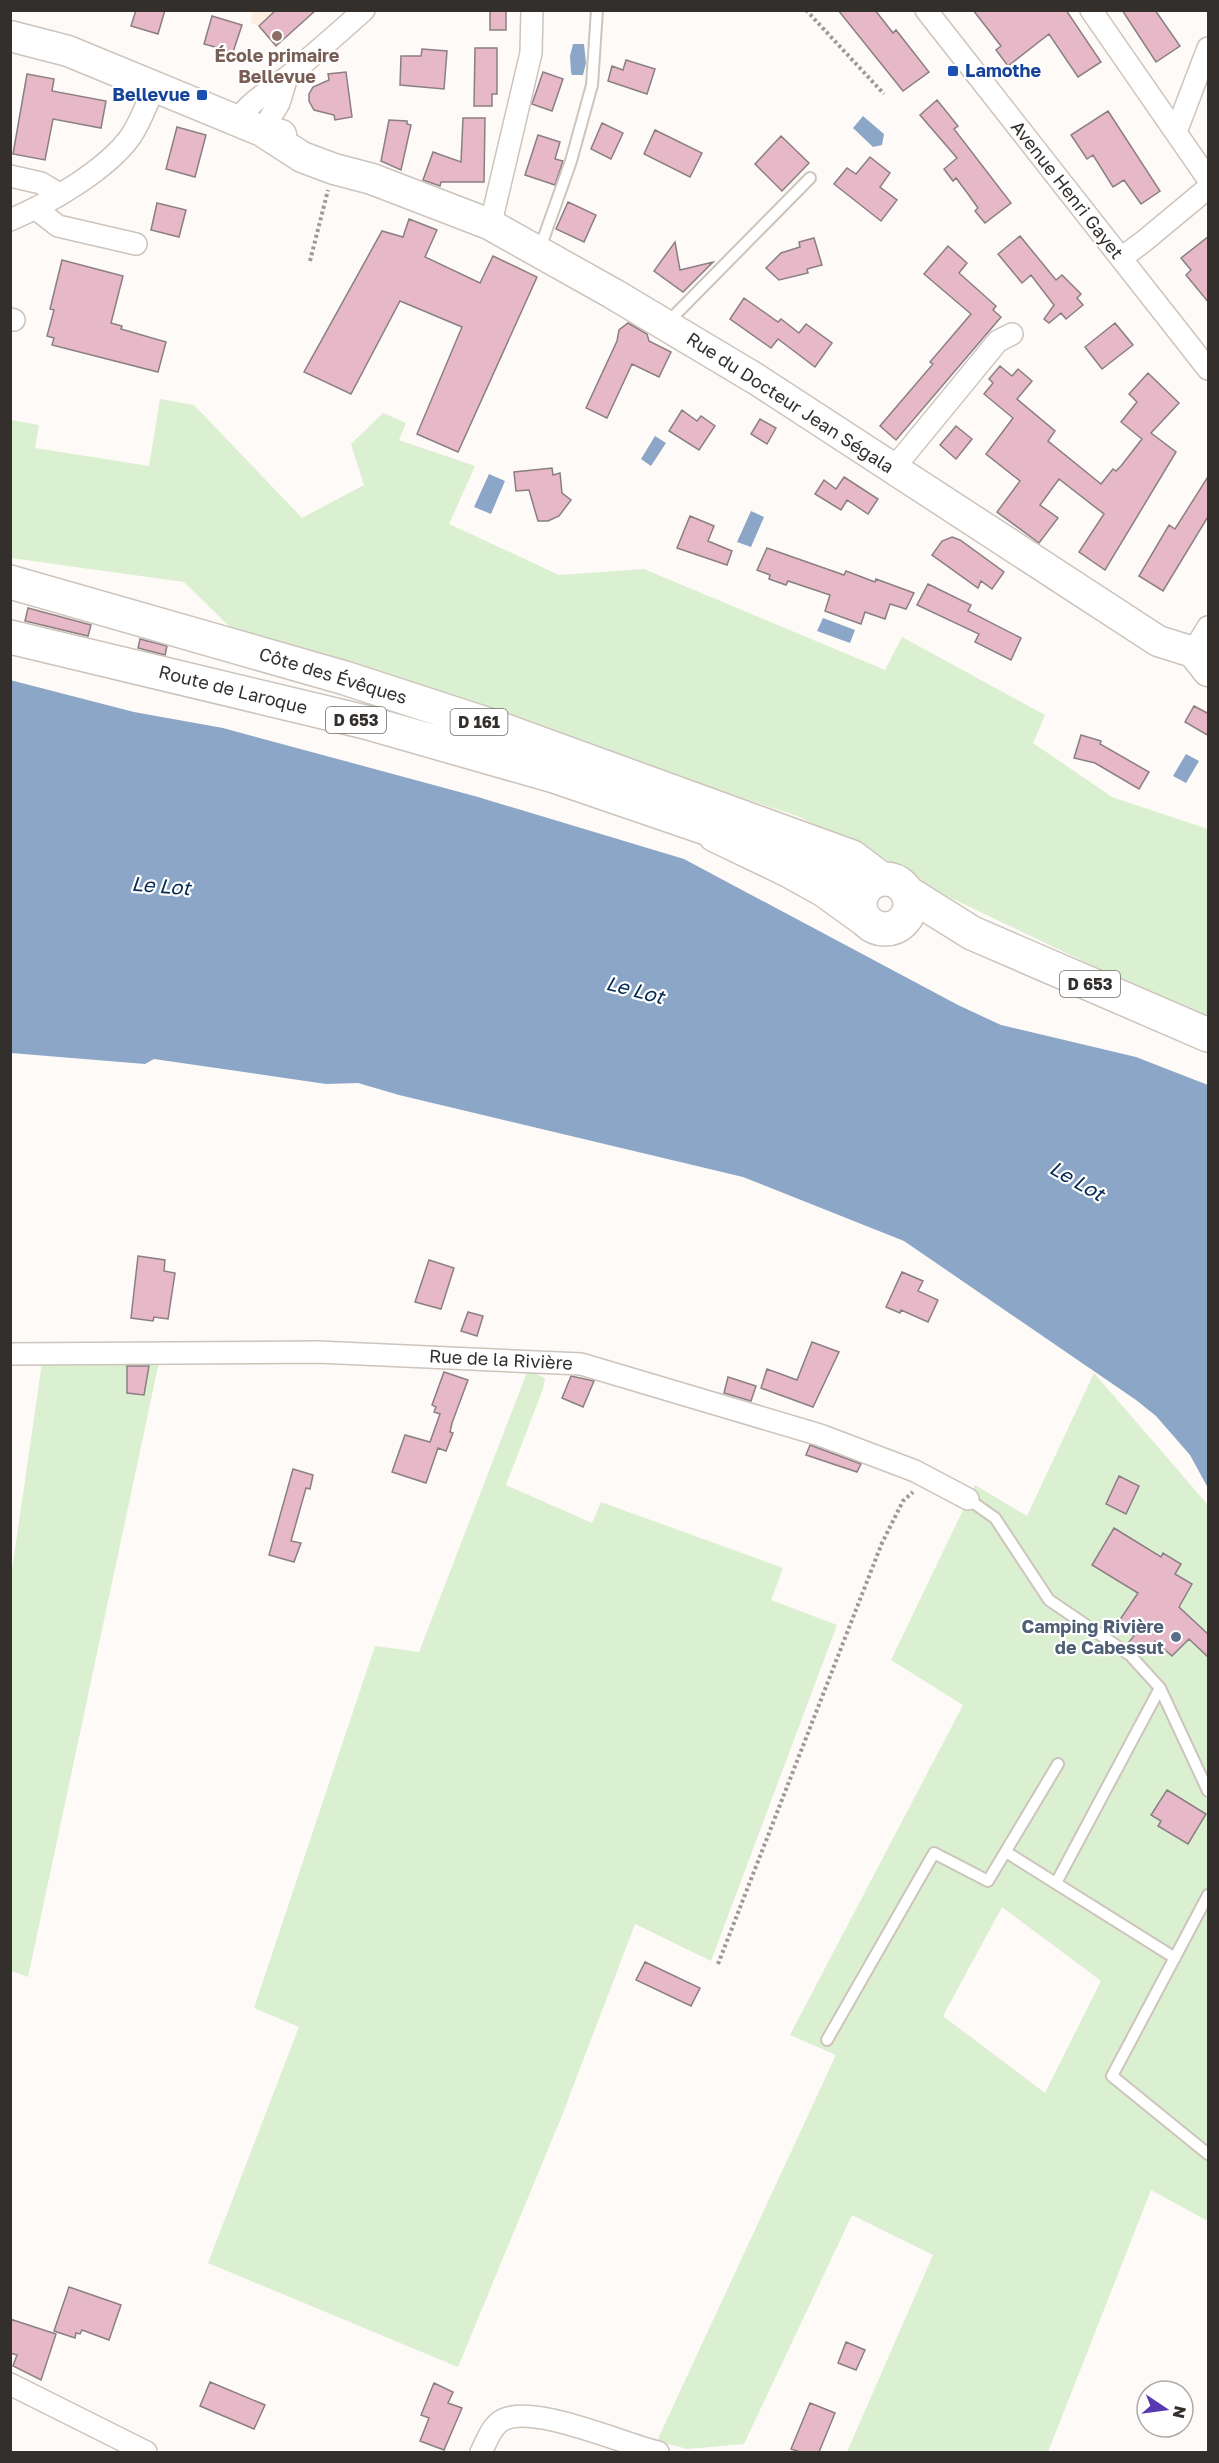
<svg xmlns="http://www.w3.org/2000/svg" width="1219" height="2463" viewBox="0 0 1219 2463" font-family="'Golos Text',sans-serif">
<rect width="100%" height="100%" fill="#fefaf7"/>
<path fill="#feede1" d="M253,11h63l-40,35 -17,-20 -9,-3z"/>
<path fill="#dbefd1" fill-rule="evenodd" d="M160,399l34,6 108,113 62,-33 -13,-41 32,-31 23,10 -7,17 76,26 -26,58 110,51 85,-6 241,101 17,-33 143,78 -12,28 79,54 96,32v192l-286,-137 -122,-67 -287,-96 -89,-35 -191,-56 -49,-48 -173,-24v-138l28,5 -4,23 114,18z
M159,1362l-131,615 -17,-6 -1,-387 32,-221z
M528,1370l17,8 -2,11 -37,96 86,38 9,-21 182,66 -12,32 66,25 -126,336 -76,-37 -72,189 -105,254 -250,-104 91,-236 -45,-19 121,-362 44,6z
M1094,1373l114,132v716l-57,-31 -103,262h-201l86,-197 -81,-40 -108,229 -57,5 -30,-8 179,-386 -46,-20 173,-330 -72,-45 84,-175 52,31zM1002,1907l99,74 -56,112 -102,-77z"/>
<path fill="#8ca6c8" d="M573,44h11l2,19 -3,12h-11l-1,-3 -1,-16z
M863,116l21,18 -2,11 -9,2 -20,-19z
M655,436l11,7 -15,23 -10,-7z
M489,474l16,7 -14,33 -17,-7z
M751,511l13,6 -13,30 -14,-5z
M823,618l32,12 -5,13 -33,-12z
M10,680l124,32 89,16 255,69 206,62 274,146 43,20 135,32 72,28v403l-18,-33 -34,-39 -20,-16 -232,-159 -161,-64 -344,-82 -41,-12 -32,1 -172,-25 -9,5 -134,-11z
M1186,754l13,7 -13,22 -13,-7z"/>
<path fill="#e7b8c8" stroke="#8a7f83" stroke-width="1.5" d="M136,10h29l-7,24 -27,-8z
M276,10h40l-40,36 -17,-20z
M490,10h16v20h-16z
M838,10h37l18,23 3,-3 33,42 -26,19z
M973,10h93l35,52 -23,15 -29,-43 -41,32 -12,-16 5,-4z
M1122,10h33l25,36 -24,16z
M212,16l30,9 -9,27 -29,-8z
M475,48h22v46h-5v12h-18z
M422,49l25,2 -3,38 -44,-4 1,-29h20z
M626,60l29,9 -8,25 -39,-13 4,-15 11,4z
M346,72l6,45 -17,3 -1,-5 -20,-5 -5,-9v-7l4,-7 16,-7 -1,-6z
M543,72l20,7 -11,32 -20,-7z
M27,74l27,5 -2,12 54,10 -5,27 -48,-9 -8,41 -32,-6z
M937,100l21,26 -4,3 57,74 -26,20 -10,-12 3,-3 -10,-14 -12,-16 -3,3 -9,-12 13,-11 -37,-43z
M1108,111l52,80 -19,13 -17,-24 -11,7 -20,-32 -6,4 -16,-24z
M463,118h22l-1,64h-43l-1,4 -17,-6 10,-28 28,10z
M389,120l18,1v3l4,1 -10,45 -20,-9z
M602,123l21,10 -12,26 -20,-10z
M177,127l29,8 -11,42 -29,-8z
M655,130l47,23 -12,24 -46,-23z
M538,135l22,7 -5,17 8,2 -8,24 -30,-10z
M781,136l28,27 -27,28 -27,-27z
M870,157l20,16 -10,14 17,13 -16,21 -47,-37 13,-16 9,6z
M568,202l28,13 -12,27 -28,-13z
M157,203l29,7 -7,27 -28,-7z
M409,219l28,11 -12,27 55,26 13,-27 44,21 -79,175 -41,-18 45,-107 -62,-26 -49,93 -47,-22 78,-141 21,6z
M1020,236l36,44 6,-5 19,19 -4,4 6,7 -17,14 -5,-6 -12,10 -5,-4 10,-14 -23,-30 -9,8 -24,-29z
M1209,236v67l-23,-28 5,-5 -10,-12z
M814,238l8,27 -15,4 1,4 -29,7 -13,-12 15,-15 19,-6 -1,-5z
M675,242l5,28 33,-8 -30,30 -29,-21z
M948,246l19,17 -8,10 37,33 -3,4 8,7 -105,123 -16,-14 53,-62 -3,-2 41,-48 -47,-40z
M62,260l61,16 -12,47 11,3 -1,3 45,13 -8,30 -106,-27 2,-7 -7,-2 7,-26 -4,-1z
M744,298l34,24 3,-3 18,14 7,-9 26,19 -17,24 -37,-28 -7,9 -41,-29z
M628,323l19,11 2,7 22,11 -12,25 -27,-13 -25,54 -21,-10 31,-67 2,-11z
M1115,323l18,22 -31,24 -17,-22z
M1000,366l12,10 6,-7 14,12 -15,18 38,32 -7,10 53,43 12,-15 3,2 5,-5 21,-27 -21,-17 16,-20 -8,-8 19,-21 31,30 -28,30 25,19 -71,118 -26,-18 25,-38 -45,-35 -19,26 18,13 -19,25 -42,-31 23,-31 -34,-27 27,-36 -29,-24 9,-11 -4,-4z
M682,410l15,11 4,-5 14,10 -16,24 -30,-19z
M760,419l16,9 -9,16 -16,-10z
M956,426l16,13 -16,20 -16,-14z
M552,468l1,7 7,-2 2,20 9,7 -12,16 -11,5h-10l-9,-31 -13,1 -2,-19z
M1209,475v40l-46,76 -24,-15 30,-51 6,4z
M844,477l34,22 -10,15 -21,-14 -6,10 -26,-16 9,-14 12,9z
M690,516l24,10 -6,15 24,10 -5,14 -50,-17z
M952,537l8,3 44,32 -12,17 -11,-8 -3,7 -46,-33 10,-14z
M767,548l77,27 2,-4 29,11 1,-3 38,14 -8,16 -16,-5 -5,15 -20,-7 -4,12 -36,-13 5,-16 -42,-14 -2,4 -17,-6 1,-4 -13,-5z
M928,584l43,21 -3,6 53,27 -10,22 -36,-18 4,-8 -62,-29z
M28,608l63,17 -3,11 -63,-15z
M140,639l27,7 -2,9 -27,-7z
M1194,706l15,8v22l-24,-14z
M1081,735l20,6 -1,3 49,28 -10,17 -44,-26 -21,-5z
M138,1256l27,4 -1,11 11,2 -7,46 -14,-2 -1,4 -22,-3z
M429,1260l25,8 -13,41 -26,-7z
M902,1272l21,9 -5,10 20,9 -10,22 -27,-12 -1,3 -14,-6z
M468,1312l15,4 -6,20 -16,-5z
M812,1342l27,10 -26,55 -52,-19 6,-19 30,11z
M127,1366h22l-5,29 -17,-2z
M444,1372l24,8 -16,43 -2,9 3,1 -7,18 -8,-3 -12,35 -34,-11 13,-37 25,7 10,-28 -6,-2 2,-5 -4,-2z
M571,1376l23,5 -11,26 -21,-9z
M728,1377l28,9 -5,15 -27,-8z
M810,1445l51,19 -4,8 -51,-17z
M293,1469l20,6 -3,14 -4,-1 -15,53 10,2 -7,19 -25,-7z
M1119,1476l20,10 -13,28 -20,-10z
M1114,1528l47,29 2,-4 18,11 -6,10 17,10 -13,23 30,28v23l-20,-19 -17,17 -17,-15 -9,13 -17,-12 5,-6 -17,-12 21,-31 -46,-28z
M1167,1790l39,24 -18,30 -30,-18 3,-5 -10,-6z
M645,1962l55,26 -9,18 -55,-26z
M69,2287l52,18 -12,35 -27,-10 -2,4 -4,-1 -1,5 -21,-7z
M10,2319l46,15 -15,46 -28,-14 4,-11 -7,-2z
M846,2342l19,8 -9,20 -18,-7z
M210,2382l55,23 -11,24 -54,-23z
M434,2383l19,9 -5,11 14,5 -18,42 -24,-9 9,-23 -8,-3z
M810,2403l25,10 -16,39h-19l-9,-3z"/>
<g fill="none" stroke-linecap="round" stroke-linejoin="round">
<defs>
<path id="lane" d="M539,251l32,-90 21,-76 5,-75
M667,323l143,-145
M968,1499l27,19 54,82 81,55 30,33 48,103
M1006,1852l169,106
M1056,1883l104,-195
M1208,1895l-96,181 96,78
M827,2040l107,-187 54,28 70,-117"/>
<path id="street" d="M926,10l282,359
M1091,10l117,169
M237,121c14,-21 34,-31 53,-46 25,-22 50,-43 74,-65
M262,131l17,-28 8,-26
M1176,132l32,-84
M10,176l31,7 18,11
M36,209l22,17 78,18
M10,220c38,-16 97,-50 121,-84 10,-15 16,-33 24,-50
M489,224l4,-10 38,-161 1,-43
M1121,258l22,-16 65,-54
M10,319l4,1
M893,469l105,-128 14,-7
M1193,652l15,-25
M10,1354l308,-2 263,12 239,71 95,36 53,28
M10,2384l136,68
M481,2452c5,-9 10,-25 20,-31 29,-19 122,23 157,31"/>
<path id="secondary" d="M10,36l58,15 194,80 19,4
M262,131l40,26 32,12 38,10 117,45 123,69 144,86 402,262 35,11 15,19"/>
<path id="primary" d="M10,582l335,96 144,47 363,132 29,22
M10,637l355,85 189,54 184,63
M715,835l73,35 36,20 43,31
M793,856l72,33
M860 904a25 25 0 1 1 50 0a25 25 0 1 1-50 0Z
M908,893l64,40 236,102"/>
</defs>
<use href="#lane" stroke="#cdc4bc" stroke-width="14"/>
<use href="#street" stroke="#cdc4bc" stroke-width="24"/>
<use href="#secondary" stroke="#cdc4bc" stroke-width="33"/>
<use href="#primary" stroke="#cdc4bc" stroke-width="36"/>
<path stroke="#9d9996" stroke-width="4" stroke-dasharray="3 3" stroke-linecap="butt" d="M806,10l78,84
M310,261l18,-71
M718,1964l164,-421 21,-42 10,-9"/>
<use href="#lane" stroke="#fff" stroke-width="10"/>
<use href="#street" stroke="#fff" stroke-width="21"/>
<use href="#secondary" stroke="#fff" stroke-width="30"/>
<use href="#primary" stroke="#fff" stroke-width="33"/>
</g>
<circle fill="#8d6e63" stroke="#fff" stroke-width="2" cx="277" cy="36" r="6"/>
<g fill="#1a4fb4" stroke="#fff" stroke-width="2">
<rect x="947" y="65" width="12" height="12" rx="3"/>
<rect x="196" y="89" width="12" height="12" rx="3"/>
</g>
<circle fill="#5c6f8a" stroke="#fff" stroke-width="2" cx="1176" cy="1637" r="6"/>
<g text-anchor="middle" stroke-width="4.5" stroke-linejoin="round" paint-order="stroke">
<g fill="#fff" stroke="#706d6b" stroke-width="1.5">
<rect x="326" y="707" width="60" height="26" rx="4.5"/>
<rect x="450.5" y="709" width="57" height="26" rx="4.5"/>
<rect x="1060" y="971" width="60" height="26" rx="4.5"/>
</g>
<g font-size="16" font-weight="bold" fill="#332f2c">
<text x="356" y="726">D 653</text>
<text x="479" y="728">D 161</text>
<text x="1090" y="990">D 653</text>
</g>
<g font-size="18" font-weight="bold" fill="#785e54" stroke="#fff">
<text x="277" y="62">École primaire<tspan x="277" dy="21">Bellevue</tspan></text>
</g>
<g font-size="18" font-weight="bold" fill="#164399" stroke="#fff" text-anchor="start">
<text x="965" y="77">Lamothe</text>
<text x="190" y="101" text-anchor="end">Bellevue</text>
</g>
<g font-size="18" fill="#332f2c" stroke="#fff">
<text transform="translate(1067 190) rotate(52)" y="6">Avenue Henri Gayet</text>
<text transform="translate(790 403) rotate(33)" y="6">Rue du Docteur Jean Ségala</text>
<text transform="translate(333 676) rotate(17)" y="6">Côte des Évêques</text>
<text transform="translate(233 690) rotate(14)" y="6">Route de Laroque</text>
<text transform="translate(501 1360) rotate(3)" y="6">Rue de la Rivière</text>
</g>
<g font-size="18" font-weight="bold" fill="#4e5e75" stroke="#fff" text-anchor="end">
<text x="1164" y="1633">Camping Rivière<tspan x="1164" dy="21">de Cabessut</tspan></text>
</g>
<g font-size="20" font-style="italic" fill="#042953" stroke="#fff">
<text transform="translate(161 886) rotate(5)" y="7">Le Lot</text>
<text transform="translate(635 990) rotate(15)" y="7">Le Lot</text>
<text transform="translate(1077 1181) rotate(30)" y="7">Le Lot</text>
</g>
</g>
<rect width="1219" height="2463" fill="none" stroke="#332f2c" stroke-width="24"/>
<g transform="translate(1165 2409) rotate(103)"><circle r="28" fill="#ffffff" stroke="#adacab" stroke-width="1.5"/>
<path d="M0-4.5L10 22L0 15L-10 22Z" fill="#5739b1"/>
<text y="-9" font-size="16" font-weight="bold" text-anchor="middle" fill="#332f2c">N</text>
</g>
</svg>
